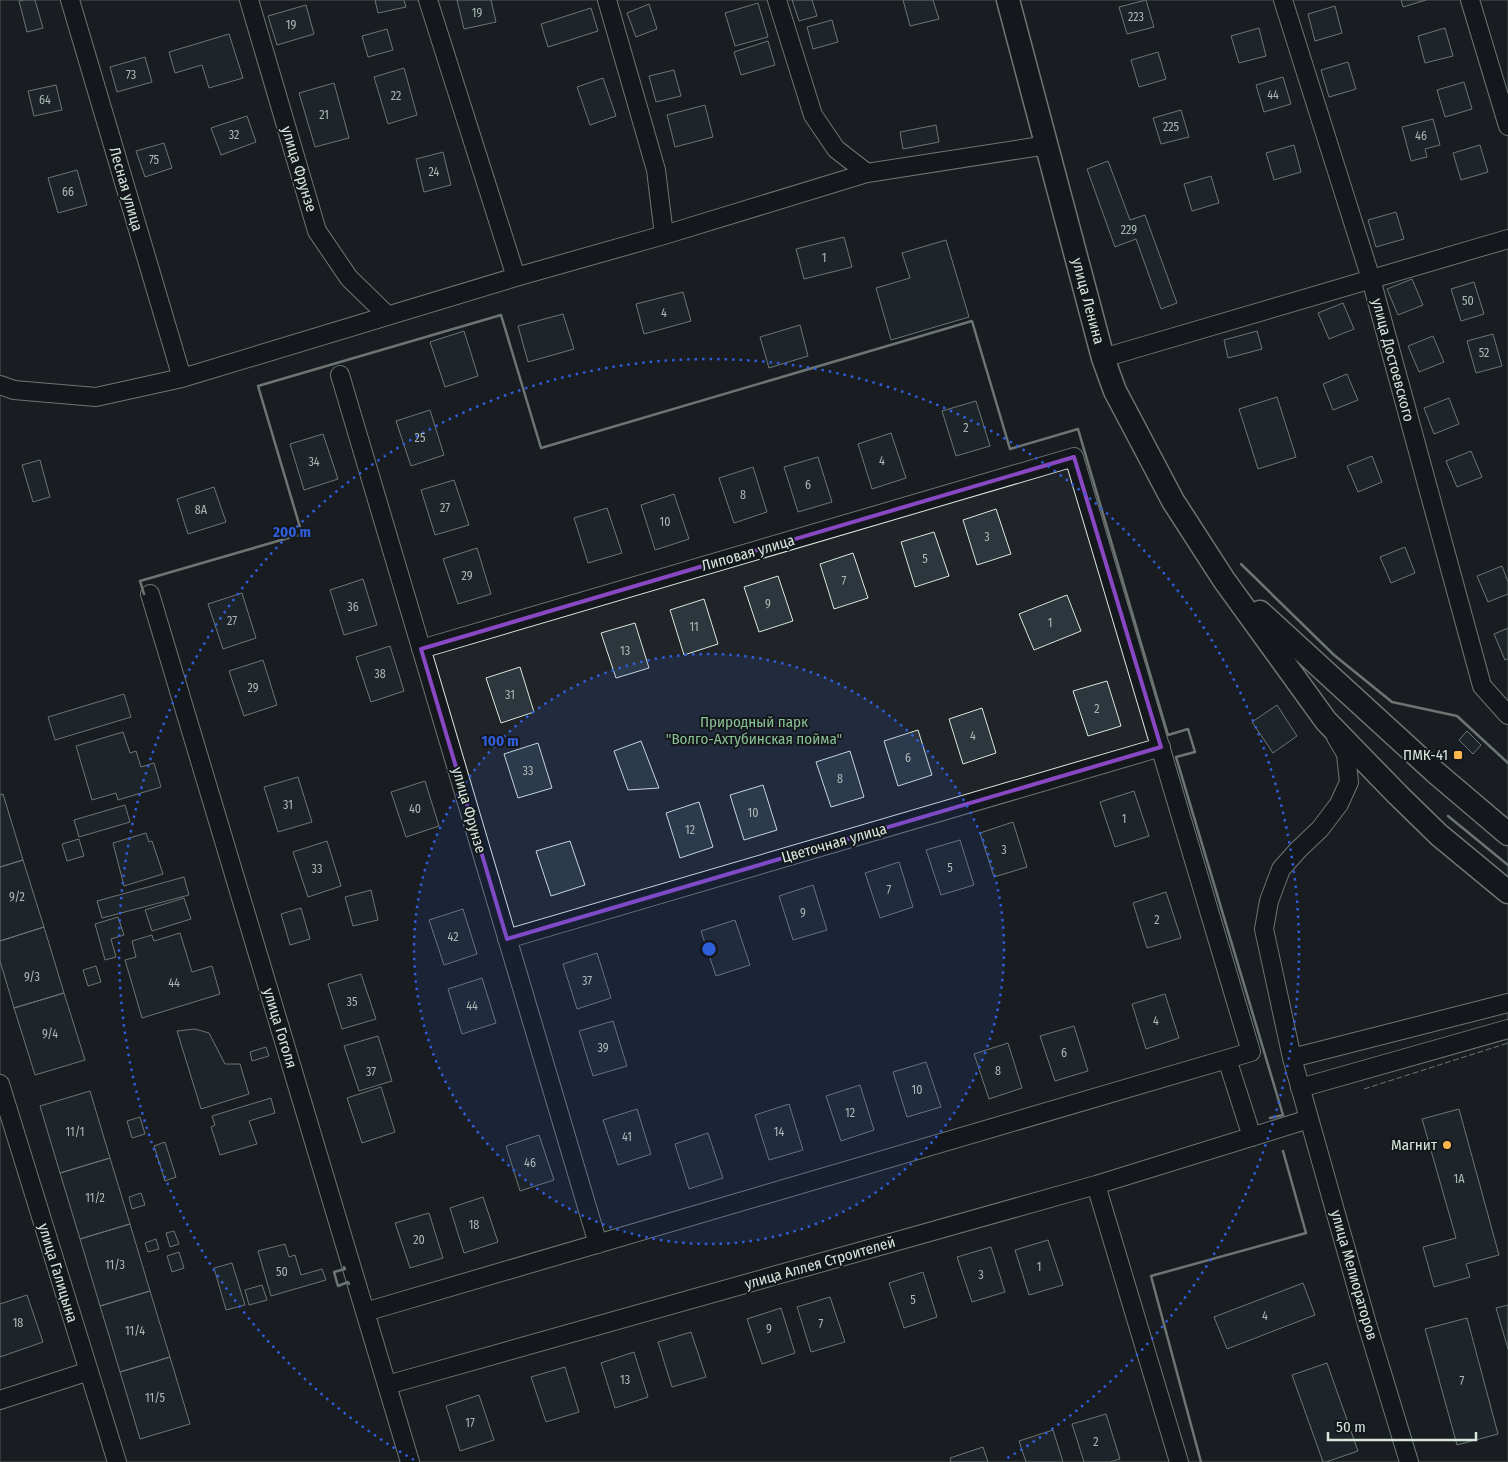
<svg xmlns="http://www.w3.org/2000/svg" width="1508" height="1462" viewBox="0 0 1508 1462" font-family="'Fira Sans Condensed',sans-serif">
<rect width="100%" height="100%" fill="#14181c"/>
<path fill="#202428" stroke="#939e99" d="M0,0h1508v1462h-1508z"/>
<path fill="#2c363c" stroke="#d8e6dc" d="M24,0h11l8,28 -16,4 -8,-31z
M375,0h29l2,7 -28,6z
M457,0h34l5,22 -32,7z
M792,0h20l5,16 -18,5z
M903,0h30l6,19 -29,7z
M1146,0l8,27 -27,7 -8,-27z
M1401,0h25l-23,7z
M758,3l10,34 -33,9 -10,-33z
M649,4l8,25 -21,8 -9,-24z
M306,5l8,29 -37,11 -9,-29z
M1335,6l7,27 -27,8 -7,-27z
M591,8l7,23 -50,16 -7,-23z
M832,20l6,22 -25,7 -6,-22z
M1259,28l7,28 -27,7 -8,-27z
M1445,28l8,28 -28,7 -7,-27z
M387,29l6,21 -25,7 -6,-21z
M229,34l14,44 -34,10 -7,-23 -27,8 -6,-21z
M768,41l7,24 -34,10 -7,-23z
M1158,52l8,27 -27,8 -8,-27z
M145,57l7,25 -35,10 -7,-25z
M1348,62l8,27 -27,8 -8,-27z
M404,68l13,47 -29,9 -14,-47z
M674,70l7,26 -25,6 -7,-26z
M1283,77l8,27 -27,8 -8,-27z
M603,78l13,38 -26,9 -13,-38z
M1464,82l8,27 -27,8 -8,-27z
M334,83l15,55 -34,9 -16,-54z
M56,85l6,25 -28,6 -6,-25z
M705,105l8,32 -38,10 -8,-32z
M1181,110l8,27 -28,7 -8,-26z
M247,116l9,26 -35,13 -10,-27z
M1433,119l7,26 -15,4 2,8 -16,4 -9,-34z
M936,125l3,17 -36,7 -3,-17z
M164,143l8,25 -27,9 -9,-26z
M1294,145l7,27 -27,8 -8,-27z
M1480,145l8,27 -27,8 -8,-27z
M443,152l8,33 -27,7 -8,-33z
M1108,161l22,59 15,-5 32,88 -16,6 -25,-70 -21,8 -28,-78z
M77,170l10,35 -29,8 -10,-35z
M1211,176l8,27 -27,8 -8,-27z
M1396,212l8,27 -28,8 -8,-27z
M844,237l8,30 -48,12 -8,-30z
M946,240l23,77 -78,23 -15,-52 34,-10 -8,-25z
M1412,279l11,26 -25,10 -11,-26z
M1474,282l10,32 -23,7 -10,-32z
M683,292l8,29 -47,13 -8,-30z
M1343,303l11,26 -25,10 -11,-26z
M563,314l11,35 -46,13 -10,-36z
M800,325l8,31 -39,12 -9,-31z
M464,331l14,45 -33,11 -15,-45z
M1257,331l5,18 -34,9 -4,-18z
M1493,334l9,32 -26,7 -9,-32z
M1433,336l11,26 -25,10 -11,-26z
M1347,374l11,26 -25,10 -10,-26z
M1277,397l19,60 -38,12 -19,-60z
M1449,398l10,26 -25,10 -10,-26z
M976,401l14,45 -34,10 -14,-45z
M430,410l14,45 -33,11 -15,-45z
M891,433l15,45 -34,11 -14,-45z
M323,434l15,45 -34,11 -14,-46z
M1471,451l11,26 -25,10 -11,-26z
M1372,456l10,26 -24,10 -11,-26z
M818,457l14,45 -34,10 -14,-45z
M40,460l10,37 -17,5 -11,-37z
M753,467l14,45 -33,11 -15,-45z
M454,480l15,45 -34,10 -14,-45z
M214,487l12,35 -38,12 -11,-35z
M674,494l15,45 -34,11 -14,-45z
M607,508l15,45 -34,10 -14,-45z
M996,509l15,45 -34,11 -14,-45z
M934,532l15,44 -34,11 -14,-45z
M1405,547l10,26 -24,10 -11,-26z
M477,548l14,46 -33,10 -15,-45z
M853,553l15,45 -34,11 -14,-45z
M1502,566l6,16v12l-20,8 -11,-26z
M778,576l15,45 -34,11 -15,-45z
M363,579l14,46 -33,10 -14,-45z
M242,593l14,45 -33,11 -15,-45z
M1067,595l14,36 -47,19 -15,-36z
M704,599l14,45 -34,11 -14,-45z
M635,623l14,45 -33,10 -15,-45z
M1508,628v31l-3,1 -11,-26z
M390,646l14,45 -33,11 -15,-45z
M263,660l14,45 -33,11 -15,-45z
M520,667l14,45 -33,11 -15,-45z
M1107,681l14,45 -33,10 -15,-45z
M124,694l7,23 -76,23 -7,-23z
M1277,705l20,31 -24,17 -21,-31z
M982,708l14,45 -33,11 -14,-45z
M918,730l14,45 -34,11 -14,-45z
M1467,731l14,14 -8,9 -14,-14z
M123,732l7,21 6,-2 5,16 13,-4 7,24 -43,13 -2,-7 -24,7 -16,-54z
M641,741l18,47 -31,2 -14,-39z
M538,743l14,45 -34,10 -14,-44z
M850,751l14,46 -33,10 -15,-45z
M298,777l14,45 -34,10 -14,-45z
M425,781l14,45 -33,11 -15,-45z
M763,785l14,45 -33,10 -14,-45z
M1134,791l15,45 -34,11 -15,-45z
M3,794l20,66 -23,7v-72z
M699,802l14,45 -33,11 -14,-45z
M125,805l5,17 -51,15 -5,-17z
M1013,822l14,45 -33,10 -14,-44z
M146,833l3,9 3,-1 11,33 -39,12 -11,-43z
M79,839l5,17 -17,5 -5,-17z
M960,840l14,45 -33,10 -15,-45z
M327,841l14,45 -33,11 -15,-45z
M570,841l15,44 -34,11 -15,-45z
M23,860l21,67 -44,14v-74z
M899,862l14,45 -33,11 -15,-45z
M184,877l5,18 -87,23 -5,-17z
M813,885l14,45 -34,10 -14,-44z
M371,890l7,30 -25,6 -8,-29z
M1166,892l15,46 -34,10 -14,-45z
M184,898l7,21 -39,12 -7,-21z
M301,908l9,31 -20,6 -9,-31z
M463,909l14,45 -33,11 -15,-45z
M118,917l6,18 -13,4 5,18 -11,3 -10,-36z
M735,920l15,45 -34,11 -15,-45z
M44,927l20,66 -50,15 -14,-47v-20z
M180,933l12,39 20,-6 8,28 -78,24 -17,-58 11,-3 -4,-16 20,-6 2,6z
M597,953l14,45 -34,11 -14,-45z
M96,966l5,16 -13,4 -5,-16z
M361,974l15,45 -34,10 -14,-45z
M482,978l14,45 -34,11 -14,-45z
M64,993l21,67 -50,15 -21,-67z
M1165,994l14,44 -33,11 -14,-45z
M613,1021l14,45 -34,10 -14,-45z
M1074,1026l14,45 -33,10 -15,-45z
M195,1029l14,4 16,31h15l9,30 -48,15 -24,-78z
M378,1036l14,45 -33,10 -15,-45z
M1008,1043l14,45 -33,11 -15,-45z
M266,1047l3,9 -17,5 -2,-9z
M926,1062l15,45 -34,10 -14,-45z
M860,1085l14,45 -33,11 -15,-45z
M381,1087l14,45 -33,11 -15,-45z
M90,1091l20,67 -50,15 -20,-67z
M271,1098l4,15 -26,8 8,23 -37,11 -9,-28 4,-2 -3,-9z
M789,1104l14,46 -34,10 -14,-45z
M637,1109l14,45 -33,11 -15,-45z
M1459,1109l40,146 -33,9 4,13 -36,10 -11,-40 33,-9 -34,-119z
M140,1117l5,17 -13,4 -5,-17z
M708,1133l15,45 -34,11 -14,-45z
M539,1135l15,45 -34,11 -14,-45z
M165,1142l11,35 -11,4 -11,-35z
M110,1158l20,66 -50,15 -20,-66z
M141,1193l4,12 -13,4 -3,-12z
M483,1197l15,45 -34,11 -14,-45z
M429,1213l14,45 -33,10 -15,-45z
M130,1224l20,67 -50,15 -20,-67z
M174,1231l5,13 -9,3 -4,-14z
M156,1239l3,10 -11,3 -3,-9z
M1048,1240l15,45 -34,10 -14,-45z
M285,1244l4,13 6,-2 6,20 21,-6 4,11 -55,16 -13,-45z
M991,1247l14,45 -33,10 -15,-45z
M179,1252l5,16 -12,4 -5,-16z
M232,1263l13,42 -19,5 -12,-42z
M923,1272l14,45 -33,11 -15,-45z
M1303,1283l12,32 -88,34 -13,-32z
M262,1285l5,15 -18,5 -4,-15z
M150,1291l20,66 -50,15 -20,-66z
M27,1295l16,47 -43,15v-53z
M830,1297l15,45 -34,10 -14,-45z
M1508,1305v44l-12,-41z
M781,1308l14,45 -33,11 -15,-45z
M1467,1318l31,116 -41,11 -32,-116z
M691,1332l15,45 -34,10 -14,-45z
M634,1352l14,45 -33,11 -14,-45z
M170,1357l20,67 -50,15 -20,-67z
M1327,1363l31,88 -32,11h-3l-31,-87z
M565,1367l14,45 -33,10 -15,-45z
M479,1395l15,45 -34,11 -14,-45z
M1106,1414l14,45 -10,3h-26l-12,-38z
M1053,1430l10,32h-37l-7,-21z
M983,1447l5,15h-37l-1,-4z"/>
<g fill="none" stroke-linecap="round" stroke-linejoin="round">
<defs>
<path id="minor" d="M70,0l112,378
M249,0l68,231 32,47 39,38
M428,0l88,277
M607,0l49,170 8,65
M777,0l36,115 23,34 31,24
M1283,0l88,279 111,407 26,29
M1470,0l38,126
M1103,358l405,-119
M340,375l258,869
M0,385l14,5 82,7 86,-19 334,-101 148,-42 203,-62 180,-28
M150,594l260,868
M1336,737l10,17 3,28 -10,22 -19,25 -22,21 -17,19 -12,32 -5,28 28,129 75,266 42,138
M507,939l654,-192
M1292,1058l216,-55
M1227,1059l25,78
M0,1084l117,378
M1300,1088l208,-59
M1096,1185l83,277
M365,1312l886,-260 -177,-595 -653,192
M387,1385l709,-200 213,-66
M0,1400l89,-29"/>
<path id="tertiary" d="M1008,0l95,358 12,33 58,110 51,79 102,141 72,74 41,40 69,57
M1260,612l175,160 73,62"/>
</defs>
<use href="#minor" stroke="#d8e6dc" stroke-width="20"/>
<use href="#tertiary" stroke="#d8e6dc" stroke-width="25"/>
<use href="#minor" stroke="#14181c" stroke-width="18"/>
<use href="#tertiary" stroke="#14181c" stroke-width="22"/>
<path stroke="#d8e6dc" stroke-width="1" stroke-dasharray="6 2.5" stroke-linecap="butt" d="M1364,1089l144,-46"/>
<path stroke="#d8e6dc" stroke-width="2.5" d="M1241,564l93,91 58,47 65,14 51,47
M144,594l-4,-13 162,-47 -44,-148 243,-71 40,133 431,-127 38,128 68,-20 90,306 20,-6 7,23 -19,5 107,358 -13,3
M1448,816l60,49
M344,1267l1,2 -11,3 4,14 10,-4 1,2
M1201,1462l-50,-186 155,-43 -23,-82"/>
</g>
<path d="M0 0H1508V1462H0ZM1074,457l87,290 -654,192 -86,-290z" fill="#14181c" fill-opacity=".55" fill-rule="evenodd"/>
<path fill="none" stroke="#8948c3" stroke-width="4" stroke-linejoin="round" d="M1074,457l87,290 -654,192 -86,-290z"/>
<circle cx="709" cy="949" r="295" fill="#305dd8" fill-opacity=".12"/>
<g fill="none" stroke="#305dd8" stroke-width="2.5" stroke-dasharray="2.5 5">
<circle cx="709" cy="949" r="295"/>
<path d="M414 1460A590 590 0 1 1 1004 1460"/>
</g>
<g fill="#ffb74d" stroke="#14181c" stroke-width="2">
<rect x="1453" y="750" width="10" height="10" rx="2.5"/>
<circle cx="1447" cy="1145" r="5"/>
</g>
<g text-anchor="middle" stroke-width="4" stroke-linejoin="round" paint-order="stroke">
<g font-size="12" fill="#adbab4">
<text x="477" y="17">19</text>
<text x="1136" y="21">223</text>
<text x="291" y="29">19</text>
<text x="131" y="79">73</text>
<text x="1273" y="99">44</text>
<text x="396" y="100">22</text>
<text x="45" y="104">64</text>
<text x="324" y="119">21</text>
<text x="1171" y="131">225</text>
<text x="234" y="139">32</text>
<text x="1421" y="140">46</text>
<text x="154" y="164">75</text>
<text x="434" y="176">24</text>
<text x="68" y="196">66</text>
<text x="1129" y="234">229</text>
<text x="824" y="262">1</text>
<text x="1468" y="305">50</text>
<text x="664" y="317">4</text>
<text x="1484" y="357">52</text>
<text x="966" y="432">2</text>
<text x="420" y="442">25</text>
<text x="882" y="465">4</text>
<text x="314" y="466">34</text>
<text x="808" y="489">6</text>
<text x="743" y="499">8</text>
<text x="445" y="512">27</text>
<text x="201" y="514">8А</text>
<text x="665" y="526">10</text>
<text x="987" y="541">3</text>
<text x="925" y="563">5</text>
<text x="467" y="580">29</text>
<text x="844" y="585">7</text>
<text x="768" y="608">9</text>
<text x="353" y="611">36</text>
<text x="232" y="625">27</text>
<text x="1050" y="627">1</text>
<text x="694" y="631">11</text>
<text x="625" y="655">13</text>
<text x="380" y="678">38</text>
<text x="253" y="692">29</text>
<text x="510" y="699">31</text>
<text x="1097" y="713">2</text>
<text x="973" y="740">4</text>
<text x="908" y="762">6</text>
<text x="528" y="775">33</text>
<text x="840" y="783">8</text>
<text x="288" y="809">31</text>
<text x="415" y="813">40</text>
<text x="753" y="817">10</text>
<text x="1124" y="823">1</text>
<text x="690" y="834">12</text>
<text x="1004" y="854">3</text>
<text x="950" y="872">5</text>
<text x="317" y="873">33</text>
<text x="889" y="894">7</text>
<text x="17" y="901">9/2</text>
<text x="803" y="917">9</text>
<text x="1157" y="924">2</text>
<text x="453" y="941">42</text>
<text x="32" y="981">9/3</text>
<text x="587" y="985">37</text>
<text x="174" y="987">44</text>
<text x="352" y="1006">35</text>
<text x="472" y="1010">44</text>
<text x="1156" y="1025">4</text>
<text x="50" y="1038">9/4</text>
<text x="603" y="1052">39</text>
<text x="1064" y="1057">6</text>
<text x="998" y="1075">8</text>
<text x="371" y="1076">37</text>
<text x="917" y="1094">10</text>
<text x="850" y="1117">12</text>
<text x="75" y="1136">11/1</text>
<text x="779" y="1136">14</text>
<text x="627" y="1141">41</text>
<text x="530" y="1167">46</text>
<text x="1459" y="1183">1А</text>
<text x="95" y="1202">11/2</text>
<text x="474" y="1229">18</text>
<text x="419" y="1244">20</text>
<text x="115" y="1269">11/3</text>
<text x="1039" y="1271">1</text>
<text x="282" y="1276">50</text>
<text x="981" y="1279">3</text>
<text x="913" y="1304">5</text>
<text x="1265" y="1320">4</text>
<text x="18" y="1327">18</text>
<text x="821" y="1328">7</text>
<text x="769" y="1333">9</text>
<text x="135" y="1335">11/4</text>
<text x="625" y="1384">13</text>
<text x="1462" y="1385">7</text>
<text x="155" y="1402">11/5</text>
<text x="470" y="1427">17</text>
<text x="1096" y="1446">2</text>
</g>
<g font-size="15" fill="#d8e6dc" stroke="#14181c">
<text transform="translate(299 169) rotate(73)" y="5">улица Фрунзе</text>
<text transform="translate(126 189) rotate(74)" y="5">Лесная улица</text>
<text transform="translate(1088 301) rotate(75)" y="5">улица Ленина</text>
<text transform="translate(1393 360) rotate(75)" y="5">улица Достоевского</text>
<text transform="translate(748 553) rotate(-16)" y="5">Липовая улица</text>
<text transform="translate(469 810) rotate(74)" y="5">улица Фрунзе</text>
<text transform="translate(834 843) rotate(-16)" y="5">Цветочная улица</text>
<text transform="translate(280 1028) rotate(73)" y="5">улица Гоголя</text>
<text transform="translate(820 1263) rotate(-16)" y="5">улица Аллея Строителей</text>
<text transform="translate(58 1273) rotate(73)" y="5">улица Галицына</text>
<text transform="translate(1354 1275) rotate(74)" y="5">улица Мелиораторов</text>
</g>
<g font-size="15" fill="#8ac095" stroke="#14181c">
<text x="754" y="727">Природный парк<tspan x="754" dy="17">"Волго-Ахтубинская пойма"</tspan></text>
</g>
<g font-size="15" fill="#d8e6dc" stroke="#14181c" text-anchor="end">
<text x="1448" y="760">ПМК-41</text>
<text x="1437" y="1150">Магнит</text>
</g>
</g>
<circle cx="709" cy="949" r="8" fill="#305dd8" stroke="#14181c" stroke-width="2.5"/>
<g font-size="15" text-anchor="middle" font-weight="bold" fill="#305dd8" stroke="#14181c" stroke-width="4" stroke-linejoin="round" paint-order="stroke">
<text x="292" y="537">200 m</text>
<text x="500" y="746">100 m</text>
</g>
<path d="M1328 1432v8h148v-8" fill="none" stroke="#d8e6dc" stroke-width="2.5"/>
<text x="1336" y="1432" font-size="15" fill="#d8e6dc" stroke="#14181c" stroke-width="4" paint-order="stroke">50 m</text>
</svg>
